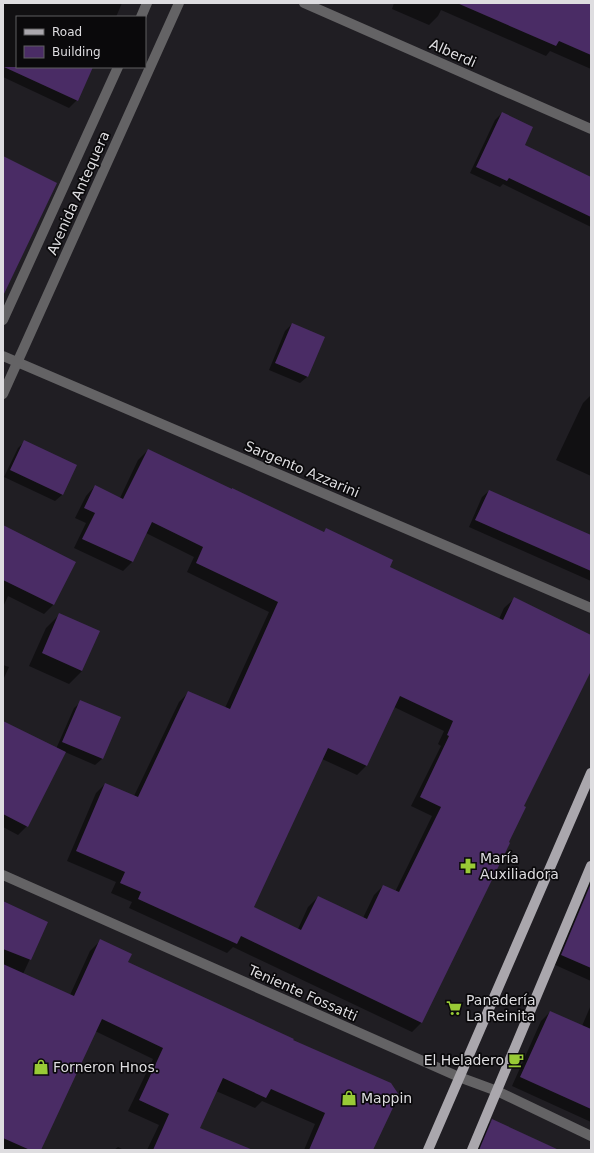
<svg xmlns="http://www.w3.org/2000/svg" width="594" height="1153" viewBox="0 0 594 1153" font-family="'DejaVu Sans',sans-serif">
<rect width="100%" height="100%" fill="#201e23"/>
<path fill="#0007" fill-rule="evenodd" d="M3,3h119l-6,14h-99v50h75l-15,33 -8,8 -66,-31z
M394,3h197v66l-41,-18 -4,5 -105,-46 -3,6 -9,9 -37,-16z
M502,113l21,32 68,33v49l-88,-43 -3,3 -30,-14 25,-53z
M292,324l31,13 -16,40 -7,6 -31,-13 16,-39z
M591,395v81l-35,-16 27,-57z
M24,442l52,24 -14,29 -7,6 -51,-24 14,-29z
M148,450l175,83 3,-4 62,39 111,51 5,-11 10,-9 77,37v32l-68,139 -15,36 1,1 -88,179 -9,9 -179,-85 -6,6 -98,-45 3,-6 -21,-9 5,-11 -49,-21 29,-68 9,-9 29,12 45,-94 10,-10 36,16 44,-96 -82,-40 7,-15 -48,-24 -14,29 -9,9 -49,-23 12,-25 -11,-5 11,-22 9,-10 25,12 18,-38zM394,707l50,24 -6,13 3,2 -30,60 21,10 -37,76 -12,-6 -9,9 -11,23 -45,-21 -10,10 -10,22 -45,-22 69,-148 35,16 9,-9z
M489,491l102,45v45l-122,-54 13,-30z
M3,531l71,31 -21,43 -9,9 -36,-18 -5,11z
M59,615l23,56 -13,13 -40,-18 17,-38z
M3,665l6,2 -6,13z
M81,702l38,15 -17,42 -7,6 -30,-13 -38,74 -9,9 -15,-8v-105l53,27 18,-41z
M591,861v120l-38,-17z
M3,901l44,21 -24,52 47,21 20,-44 11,-11 26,23 165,78 80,109h-68l11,-26 -53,-23 -7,7 -39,-17 -17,37 52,22h-104l12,-25 -31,-14 25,-52 -58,-28 -55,119h-37z
M591,1005v117l-79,-36 29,-65 9,-9 32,14z
M492,1120l66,30h-82l10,-23z
M118,1147l6,3h-10z"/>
<path fill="#4a2c65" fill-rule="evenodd" d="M457,3h134v52l-32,-14 -3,5z
M4,67h89l-15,34z
M502,112l31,15 -8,18 66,32v40l-82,-39 -2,3 -31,-14z
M3,156l54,27 -54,113z
M292,323l33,14 -17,40 -33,-14z
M24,440l53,25 -14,30 -53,-25z
M148,449l84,40v-1l92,44 2,-4 67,32 -3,7 113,53 11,-23 77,38v36l-67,135 2,1 -17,35 1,1 -88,180 -181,-87 -4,8 -99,-45 3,-7 -21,-9 5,-11 -49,-21 29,-68 33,14 50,-106 42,18 48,-107 -82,-39 7,-16 -51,-25 -19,40 -51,-23 13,-26 -11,-5 11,-23 28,14zM400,696l53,25 -6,14 2,1 -29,61 21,10 -42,85 -16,-7 -16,34 -49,-23 -17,34 -47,-23 74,-159 39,18z
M489,490l102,45v36l-116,-51z
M3,525l73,37 -22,43 -51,-25z
M59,613l41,18 -18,40 -40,-18z
M80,700l41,17 -18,42 -41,-17z
M3,721l63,31 -38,75 -25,-13z
M591,883v85l-30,-13z
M3,901l45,21 -17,38 -28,-11z
M100,939l32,15 -4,8 166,77 -1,1 98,43 8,12 -26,55h-64l16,-37 -54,-24 -5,9 -43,-20 -23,50 53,22h-100l16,-36 -30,-14 24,-52 -61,-29 -61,131h-11l-27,-12v-174l71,32z
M550,1011l41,18v80l-71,-32z
M492,1119l67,31h-80z"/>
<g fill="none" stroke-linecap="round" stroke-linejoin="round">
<path stroke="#646365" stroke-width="10" d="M304,3l287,126
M141,17l6,-14
M3,320l115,-253
M3,356l588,252
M3,394l176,-391
M3,875l456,202 38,14 94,45"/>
<path stroke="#aaa7ad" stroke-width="10" d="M428,1150l163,-377
M472,1150l119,-284"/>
</g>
<defs>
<symbol id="pharmacy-bare" viewBox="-9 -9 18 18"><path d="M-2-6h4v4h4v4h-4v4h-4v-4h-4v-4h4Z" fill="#99cb36" stroke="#0a090b" stroke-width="2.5" paint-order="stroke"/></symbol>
<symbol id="supermarket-bare" viewBox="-9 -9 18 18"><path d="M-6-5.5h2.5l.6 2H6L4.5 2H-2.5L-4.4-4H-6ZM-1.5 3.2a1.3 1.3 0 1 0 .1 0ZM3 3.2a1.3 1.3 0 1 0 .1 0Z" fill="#99cb36" stroke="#0a090b" stroke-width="2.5" paint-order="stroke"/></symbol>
<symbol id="cafe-bare" viewBox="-9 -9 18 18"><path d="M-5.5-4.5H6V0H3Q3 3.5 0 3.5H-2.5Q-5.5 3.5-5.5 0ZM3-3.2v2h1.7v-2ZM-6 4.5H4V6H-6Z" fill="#99cb36" stroke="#0a090b" stroke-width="2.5" paint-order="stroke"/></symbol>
<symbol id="shop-bare" viewBox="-9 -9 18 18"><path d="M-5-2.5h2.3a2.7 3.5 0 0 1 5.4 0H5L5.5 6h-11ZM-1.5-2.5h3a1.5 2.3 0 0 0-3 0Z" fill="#99cb36" stroke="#0a090b" stroke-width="2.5" paint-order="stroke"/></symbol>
</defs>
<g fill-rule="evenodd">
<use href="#pharmacy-bare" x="457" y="855" width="22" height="22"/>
<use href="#supermarket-bare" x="443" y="997" width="22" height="22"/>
<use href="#cafe-bare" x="505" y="1049" width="22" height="22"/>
<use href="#shop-bare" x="30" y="1056" width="22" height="22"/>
<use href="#shop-bare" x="338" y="1087" width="22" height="22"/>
</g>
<g text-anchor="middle" stroke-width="3.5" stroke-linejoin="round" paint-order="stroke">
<g font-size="14" fill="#dedde0" stroke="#0a090b">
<text transform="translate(453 53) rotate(24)" y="5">Alberdi</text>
<text transform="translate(78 193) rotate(-66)" y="5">Avenida Antequera</text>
<text transform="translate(302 469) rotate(23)" y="5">Sargento Azzarini</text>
<text transform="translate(303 993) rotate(24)" y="5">Teniente Fossatti</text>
</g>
<g font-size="14" fill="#dedde0" stroke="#0a090b" text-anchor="start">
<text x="480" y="863">María<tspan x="480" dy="16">Auxiliadora</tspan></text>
<text x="466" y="1005">Panadería<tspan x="466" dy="16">La Reinita</tspan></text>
<text x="504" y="1065" text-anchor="end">El Heladero</text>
<text x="53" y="1072">Forneron Hnos.</text>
<text x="361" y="1103">Mappin</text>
</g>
</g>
<rect width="594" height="1153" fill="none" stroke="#dedde0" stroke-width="8"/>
<rect x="16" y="16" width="130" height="52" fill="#0a090b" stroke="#5f5e60"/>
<rect x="24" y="29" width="20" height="6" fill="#aaa7ad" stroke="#5f5e60"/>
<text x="52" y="36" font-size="12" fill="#dedde0">Road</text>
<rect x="24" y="46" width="20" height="12" fill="#4a2c65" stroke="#5f5e60"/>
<text x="52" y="56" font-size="12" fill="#dedde0">Building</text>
</svg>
